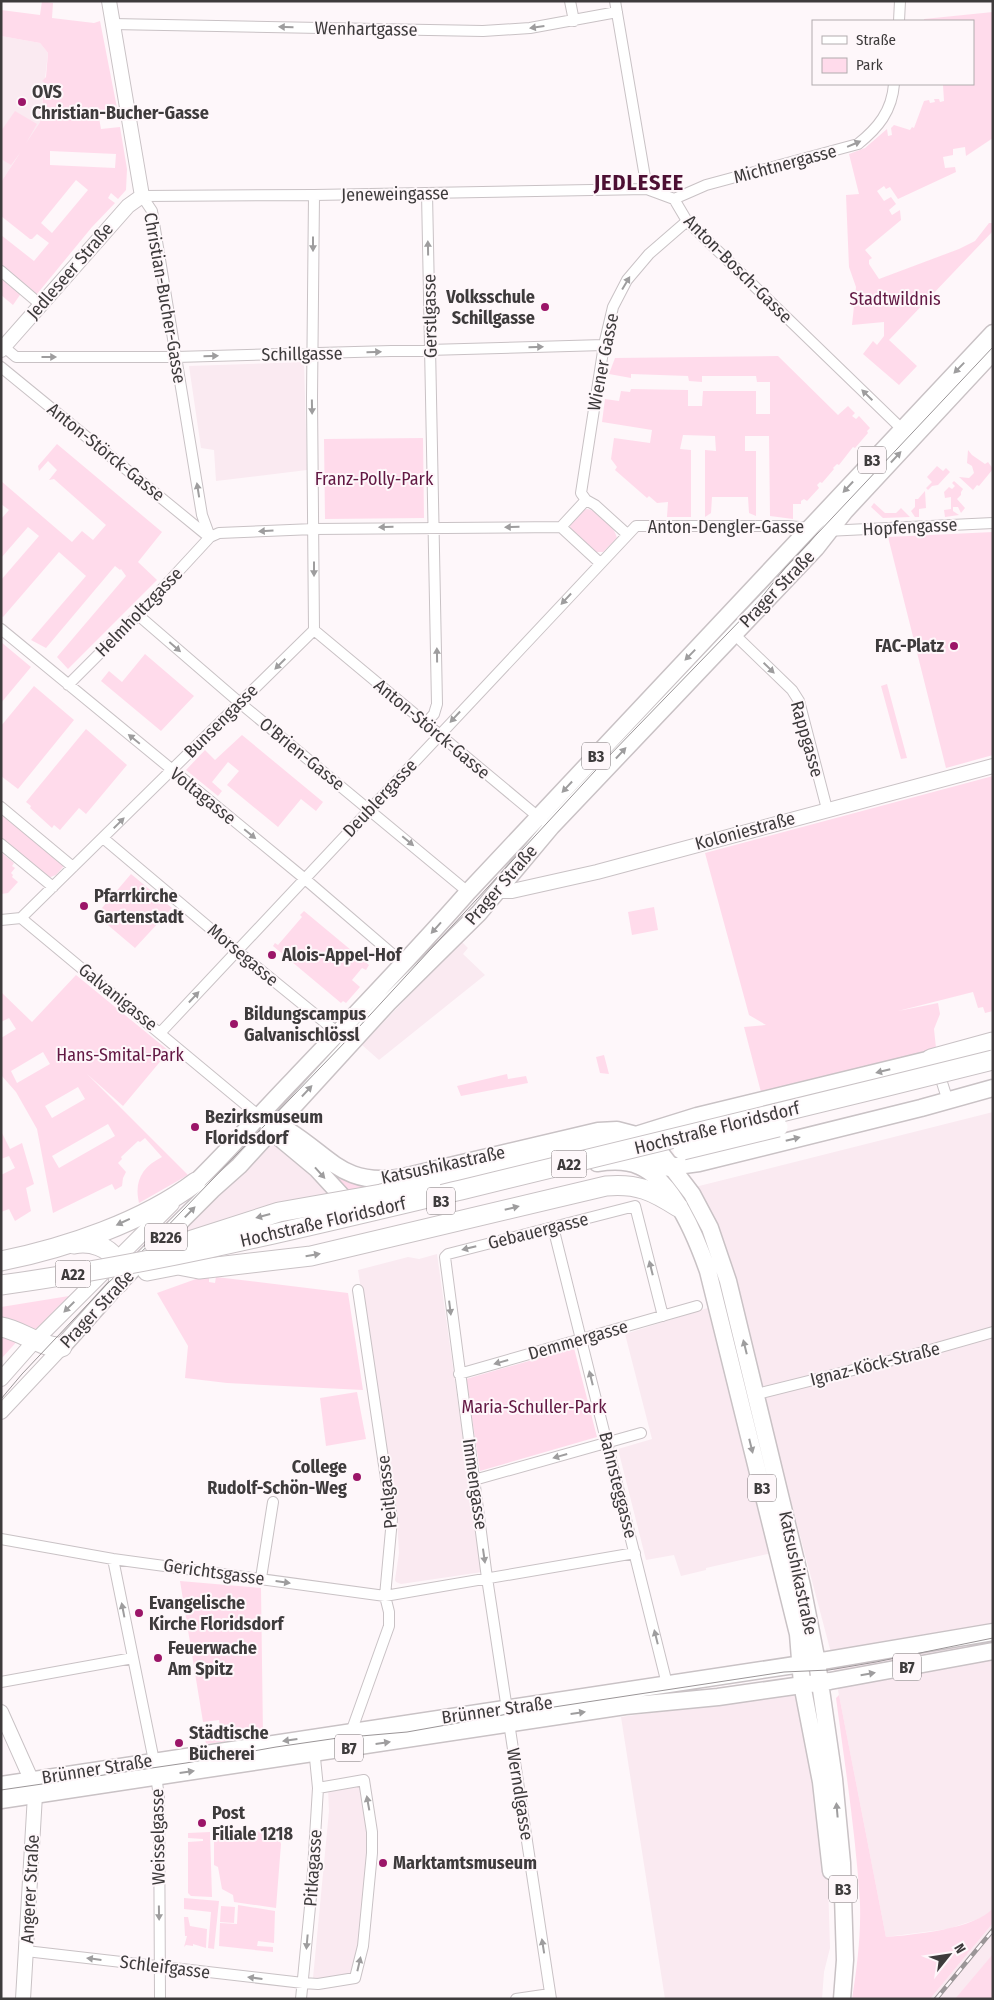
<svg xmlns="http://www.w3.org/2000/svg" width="994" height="2000" viewBox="0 0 994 2000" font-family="'Fira Sans Condensed',sans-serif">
<rect width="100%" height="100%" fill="#fef7fa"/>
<path fill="#faeaf1" d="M1,36l39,7 8,10 -8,69 -39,60z
M304,362l3,108 -91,11 -2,-31 -13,-2 -12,-82z
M461,941l7,7 -5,6 22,21 -106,85 -17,-15z
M993,1112v796l-6,8 -39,13 -62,8 -56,-288 -97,-367 -38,-95z
M268,1130l74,64 -196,52z
M437,1254l45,318 -81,12 -5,-2 -1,-2 4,-27 -2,-35 -39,-248 50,-13 11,2z
M711,1307l61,246 -66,15v2l-25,6 -7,-21 -28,5 -28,-111 34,-10 -27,-105z
M799,1692l18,94 11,95 2,67 -6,24 -2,27h-157l-44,-282z
M361,1785l8,48 -9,111 -7,30 -38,6 -2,-2 16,-167 -1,-22z
M993,1923v76h-63z"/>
<path fill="#ffdbeb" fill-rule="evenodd" d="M42,1l11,2 -1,15 42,5 6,-2 18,92 -11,3 -1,-3 -14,-1v5l7,1 2,11 19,-2 7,42 -1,21 -8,9 -7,-6 -3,5 7,5 -23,24 -55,67 -36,-29v-30l33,26 15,-18 -12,-9 -5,5h-2l-29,-23v-34l19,-29 -9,12 -10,-6v-28l14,-20 22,13 -11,19 14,-21 5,-39 -3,-2 4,-4 2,-24 -8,-10 -39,-7v-26l39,5zM50,151l66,3 -1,14 -65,-3zM76,180l12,10 -36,43 -11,-10z
M993,12v126l-27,18 -1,-9 -12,2v6l-10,2 2,11 10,-1 1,5 -58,27 -8,-12 -4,2 -2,-3 -7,5 7,10 7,-4 5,7 -7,6 3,5 8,-5 1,10 -36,30 7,8 -3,2v4l10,15 80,-30 16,-8 14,-18h4v8l-104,109 28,26 -18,19 -36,-31 10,-13 4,4 7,-9v-14l-32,3 4,-38 -7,-20 -3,-72 13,-1 -10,-40 16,-6 22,-19 1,7 4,-1 -1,-7 3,-3 16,5 2,-3 2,1 10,-27 5,-1 1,3 5,-1 -1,-3h5l1,3 4,-1 -1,-16 30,-1v-63h-49v-2z
M1,276l21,16 -9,13 -12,-10z
M778,356l60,59 10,-9 7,7 -3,3 4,3 3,-3 11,12 -3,3 1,2 -13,15 -2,-1 -14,18 -2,-1 -4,4 1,1 -12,14 -2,-1 -3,3 2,3 -12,13 -3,-2 -3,2v3h-8v15l-23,-3 -1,-80h-24v15h11v65l-7,-3 -1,-16h-36l-1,16 -6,4v-67l11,1 -1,-15 -32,-1 -3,14 11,1v67h-24l1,-15 -11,1 -8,-7 -2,2 -32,-28 2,-3 -6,-8 3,-21 36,5 2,-13 -50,-8 3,-23 14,2 2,-10 9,1 1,-3 57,1v16h14l1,-15h53v23h14v-32h-13l-1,-6h-54v6l-13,-1 -1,-5 -57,-2v4l-22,-4 6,-16z
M423,438l1,80 -99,1 -1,-80z
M57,444l105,88 -24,30 19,18 -89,89 -11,-12 69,-81 -5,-7 -1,1 -5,-4 -69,82 -15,-8 55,-64 -27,-24 -56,65 -2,-1v-36l38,-44 -11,-9 -27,31v-39l8,-9 -8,-6v-23l71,61 10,-11 11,9 13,-15 -52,-46 -5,1 8,-10 -9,-9 -9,10 -1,-5z
M968,450l4,5 13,9 3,-2 5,7 -14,17 -2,-1 -4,5 -14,-13 10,1 5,-5 -2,-7 -5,-3z
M937,466l6,5 3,-3 4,4 -12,13 -6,1 -4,4 -2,-2 6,-6 -5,-5z
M954,481l9,8 -2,3v3l-4,4 8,9 -4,5 -3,-6h-5v4l6,4 -14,2 -1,-7 7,-1v-12l-6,1 -1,-6 5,-5 3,2 3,-3 -3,-3z
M925,491l1,17 -7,1v8h-4l-4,-6 4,-4v-8h3z
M874,503l11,10h11l5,-5 9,9 -27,1 -12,-11z
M587,509c12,2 28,18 30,29l-14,14h-8l-20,-18 -5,-7c1,-10 8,-15 17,-18z
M993,532v223l-47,13 -58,-231z
M1,642l30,25 -30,36z
M145,654l49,42 -33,35 -60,-50 8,-10 13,11z
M887,684l20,74 -6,1 -20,-73z
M34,686l40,34 -56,69 -17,-13v-50z
M86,729l41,36 -41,49 -7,-6 -19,22 -6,-5 -2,3 -22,-20 1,-2 -5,-4z
M242,735l81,67 -7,9 -15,-12 -23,28 -51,-42 12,-14 -11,-9 -16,20 10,9 -4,5 -32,-26 19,-20 10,10z
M993,776v235l-8,2 -2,-6 -5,1 -5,-16 -75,19 40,-8 2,11 -6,15 2,19 -174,48 -18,-69 22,-2 -17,-10 -44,-162z
M1,810l62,52v5l-7,8 -8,3 -47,-39z
M2,853l12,10 -2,3 3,2 -4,5 2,2 -1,2 6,5 -10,11 -7,1z
M131,874l41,34 -37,40 -39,-33z
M654,907l4,23 -26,5 -4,-23z
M304,911l65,54 -3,5 -4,-2 -10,12 8,7 -14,16 -3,-2 -2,2 -68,-57 2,-3 3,2 24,-28 -2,-2z
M76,975l93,76 -46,55 -36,-32 101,101 -49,28c-5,-22 3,-36 23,-46l-17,-19 -5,4 -2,-1 -17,16 1,2 -4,4 8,9 -3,6 -1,8 -7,4 -3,-6 -59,29 -16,-84 -21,-37 -15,-17v-37l15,-9 -7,-11 -8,4v-30l31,30zM43,1052l7,12 -33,19 -6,-12zM78,1087l7,12 -33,19 -7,-12zM108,1124l7,12 -56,32 -7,-12z
M604,1055l5,19 -9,-1 -4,-16z
M507,1074l1,5 18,-3 2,7 -67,13 -4,-10z
M1,1131l9,18 12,-6 12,41 -8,4 5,23 -16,10 -6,-12 -8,3v-37l14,-7 -6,-12 -8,3z
M291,1137l96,47 -43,10z
M209,1277v5l6,1 1,-6 132,16 15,97 -136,-7 -42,-5 3,-32 -31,-53 39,-14z
M69,1296l-35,35 -33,-10v-14z
M1,1331l20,6 -20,22z
M574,1348l23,89 -117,34 -14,-92z
M357,1392l9,47 -40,7 -6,-48z
M180,1581l81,7 2,148 -57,8 -2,-14 16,-2 -1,-8 -16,2z
M839,1695l47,242c26,-2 90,-8 107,-29v15l-63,76h-78c5,-31 9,-64 8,-95 -4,-69 -15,-138 -24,-206z
M279,1831l2,7 -13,-1v5l12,-1 1,3 -5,64 -42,-6 -1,-7 -11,-6 -4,-22 -4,-2v-33z
M210,1832l2,65 -21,-1 -3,-3v-51l15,-1v-2l-15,-1v-5z
M184,1898l35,3 -5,48 -6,-1 3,-36 -27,-3z
M238,1905l37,6 -1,32 -16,-2 -1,5 16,1v5l-54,-6 1,-23 17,1z
M221,1906l14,1 -1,16 -14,-1z
M184,1917h4l2,9 17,3 -1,19 -13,-4v2l-7,-1 -2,2 3,-11h-2z
M993,1954v45h-38z"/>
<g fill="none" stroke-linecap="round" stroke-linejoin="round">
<defs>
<path id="street" d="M570,1l4,20
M615,1l32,188
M899,21l1,-20
M112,24l371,7 47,-3 87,-16
M314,195l-2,203 2,232
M142,196l172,-1 333,-6 27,10 13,22 219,212
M142,196l10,15 50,304 8,22
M674,199l32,-14 152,-41c20,-16 34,-33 36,-60
M1,271l40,34
M4,347l12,10h160l428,-12
M1,367l208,170
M561,527l39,36
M561,527l25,-27
M826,531l167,-8
M627,534l-32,-29 -9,-5 -5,-7 23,-148 9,-38 14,-27 22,-26 38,-33
M138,615l102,88 228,189
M1,629l304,250 99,85
M314,630l228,190
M734,634l58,56 7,11 28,108
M68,685l70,-70 72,-78 9,-4 95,-4 247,-2
M426,723l8,-9 3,-10 -10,-511
M1,807l72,60
M103,838l134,113 101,82
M1,844l52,43
M21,918l293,-288
M21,918l238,198
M1,920l20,-2
M161,1032l475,-506h151l25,2
M938,1070l8,25 -1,7
M553,1227l114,457
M459,1374l238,-68
M757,1394l152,-38 84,-24
M474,1480l167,-47
M1,1539l112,20 272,37 250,-43
M113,1559l41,202 5,36 1,202
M261,1578l12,-76
M1,1682l132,-24
M350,1735l39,-109v-14l-4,-16 7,-77 -34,-229
M26,1951l277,32 15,1 37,-6 8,-32 9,-93v-21l-8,-52 -46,8
M301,1999l11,-113 6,-98 -4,-40
M516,1999l34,-5
M551,1999l-64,-421 -42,-321 3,-3 187,-48 28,110"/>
<path id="secondary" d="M1,350l127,-144 14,-10 -33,-195
M497,891h15l85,-19 396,-106
M1,1379l30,-34 141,-141
M1,1412l61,-65
M1,1712l30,67 4,16 -12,204"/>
<path id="primary" d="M259,1116c5,4 10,8 16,11 4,2 10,1 14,4 44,28 55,56 114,46l195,-46 19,-1 19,5 11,5 13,12 32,42 18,34 18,53 74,305 15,76 17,117 8,84 3,97 -3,39
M274,1127l7,12 36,30 35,38
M636,1135l61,-19 234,-57
M597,1163c14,-2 29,-3 42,3 35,15 57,71 69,105l90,363 4,50 19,98 10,89
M662,1168l37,-5 222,-55 72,-20
M196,1182c34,-33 64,-68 97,-102 59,-62 119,-124 175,-188l525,-559
M62,1347l57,-64 93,-93 27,-24 149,-163 91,-90 72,-86 265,-279 29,-37 148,-159
M1,1785l827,-125 165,-28
M1,1800l624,-94 93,-9 112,-16 163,-30"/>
<path id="highway" d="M931,1059l62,-17
M431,1182l162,-37c30,-1 52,10 79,22
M74,1244c15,-3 37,2 43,19 2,6 1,14 2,20
M1,1261c65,-13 142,-39 195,-79
M147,1271l31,-6 21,4 112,-13 295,-70c31,-3 47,5 72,21
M1,1327c20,3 42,22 61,20"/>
</defs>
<use href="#street" stroke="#c9c2c5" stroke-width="12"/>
<use href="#secondary" stroke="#c9c2c5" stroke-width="16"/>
<use href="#primary" stroke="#c9c2c5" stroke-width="19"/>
<use href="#highway" stroke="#c9c2c5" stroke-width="21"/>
<use href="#street" stroke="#fff" stroke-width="10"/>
<use href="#secondary" stroke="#fff" stroke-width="14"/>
<use href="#primary" stroke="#fff" stroke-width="16"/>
<use href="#highway" stroke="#fff" stroke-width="19"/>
<path stroke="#9a9597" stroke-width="1" d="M1,1399l21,-25 85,-90 48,-45 192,-199 259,-281 151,-156 28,-35 208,-221
M1,1790l185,-27 90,-16 62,-9 69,-6 101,-18 276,-42 45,-2 47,-8 117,-24"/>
<defs>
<path id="rail" d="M936,1999l57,-69"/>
</defs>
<use href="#rail" stroke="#9a9597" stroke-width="4.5"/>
<use href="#rail" stroke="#fef7fa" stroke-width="2.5" stroke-dasharray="8" stroke-linecap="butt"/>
<defs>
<path id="highway-bridge" d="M683,1150l95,-23
M189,1241l90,-29 102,-18 50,-12
M1,1285c155,-21 308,-59 460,-95 178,-43 355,-86 532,-130"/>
</defs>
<use href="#highway-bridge" stroke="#c9c2c5" stroke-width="21" stroke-linecap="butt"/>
<use href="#highway-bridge" stroke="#fff" stroke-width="19"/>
</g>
<defs><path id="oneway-solid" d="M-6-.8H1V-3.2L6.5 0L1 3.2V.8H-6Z" transform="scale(1.25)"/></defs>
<g fill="#9e9d9e">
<use href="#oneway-solid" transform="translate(286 27) rotate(-179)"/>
<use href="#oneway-solid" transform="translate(537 27) rotate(172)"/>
<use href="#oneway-solid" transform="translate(854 144) rotate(-23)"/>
<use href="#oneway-solid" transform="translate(313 244) rotate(90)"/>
<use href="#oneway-solid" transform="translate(428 248) rotate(-91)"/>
<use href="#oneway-solid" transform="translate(626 283) rotate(-59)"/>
<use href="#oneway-solid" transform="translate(536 347) rotate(-1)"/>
<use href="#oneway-solid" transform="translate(374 352) rotate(-2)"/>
<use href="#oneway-solid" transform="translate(211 356) rotate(-1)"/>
<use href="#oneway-solid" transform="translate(49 357)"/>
<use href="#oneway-solid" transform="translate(959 368) rotate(134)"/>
<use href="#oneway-solid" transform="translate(867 395) rotate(-136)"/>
<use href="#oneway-solid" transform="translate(312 407) rotate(89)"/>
<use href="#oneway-solid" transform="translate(896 457) rotate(-47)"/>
<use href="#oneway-solid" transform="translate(848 487) rotate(133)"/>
<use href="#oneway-solid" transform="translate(198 490) rotate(-99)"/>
<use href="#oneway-solid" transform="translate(386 527) rotate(179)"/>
<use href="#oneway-solid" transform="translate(512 527) rotate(179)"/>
<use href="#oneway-solid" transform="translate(266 531) rotate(177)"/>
<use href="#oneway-solid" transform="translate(314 569) rotate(90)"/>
<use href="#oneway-solid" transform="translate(566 599) rotate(133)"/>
<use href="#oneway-solid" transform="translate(175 647) rotate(41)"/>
<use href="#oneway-solid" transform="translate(437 655) rotate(-91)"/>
<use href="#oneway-solid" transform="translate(690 655) rotate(134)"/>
<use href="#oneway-solid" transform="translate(280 664) rotate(135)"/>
<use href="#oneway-solid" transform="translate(769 668) rotate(44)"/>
<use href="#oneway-solid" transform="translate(455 717) rotate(133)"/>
<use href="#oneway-solid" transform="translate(134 739) rotate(-141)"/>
<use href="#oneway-solid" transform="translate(621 753) rotate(-47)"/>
<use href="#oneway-solid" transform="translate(567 787) rotate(133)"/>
<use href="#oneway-solid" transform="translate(119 823) rotate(-45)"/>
<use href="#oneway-solid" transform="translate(250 834) rotate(39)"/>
<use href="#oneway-solid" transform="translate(408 841) rotate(40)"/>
<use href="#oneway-solid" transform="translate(436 928) rotate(132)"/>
<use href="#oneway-solid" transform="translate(194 997) rotate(-47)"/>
<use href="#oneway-solid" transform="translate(883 1071) rotate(166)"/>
<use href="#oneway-solid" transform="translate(307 1091) rotate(-47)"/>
<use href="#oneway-solid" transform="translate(793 1139) rotate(-14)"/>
<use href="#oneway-solid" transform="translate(320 1173) rotate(48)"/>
<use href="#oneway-solid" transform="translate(512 1208) rotate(-14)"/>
<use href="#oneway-solid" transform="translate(190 1212) rotate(-46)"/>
<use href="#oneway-solid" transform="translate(263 1216) rotate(165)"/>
<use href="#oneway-solid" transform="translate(123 1222) rotate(155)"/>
<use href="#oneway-solid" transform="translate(469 1248) rotate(166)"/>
<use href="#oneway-solid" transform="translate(313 1255) rotate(-10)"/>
<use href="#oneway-solid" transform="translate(651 1268) rotate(-104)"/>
<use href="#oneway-solid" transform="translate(69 1307) rotate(135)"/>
<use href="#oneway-solid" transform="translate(450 1308) rotate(83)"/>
<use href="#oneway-solid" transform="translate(745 1347) rotate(-104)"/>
<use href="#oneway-solid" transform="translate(501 1362) rotate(164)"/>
<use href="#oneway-solid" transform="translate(591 1378) rotate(-104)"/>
<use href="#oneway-solid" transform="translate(751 1446) rotate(76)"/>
<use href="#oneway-solid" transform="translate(560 1456) rotate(164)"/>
<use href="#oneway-solid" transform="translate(484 1556) rotate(82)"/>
<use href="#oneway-solid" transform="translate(283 1582) rotate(8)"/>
<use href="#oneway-solid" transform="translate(123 1610) rotate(-101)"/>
<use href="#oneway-solid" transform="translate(656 1637) rotate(-104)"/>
<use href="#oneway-solid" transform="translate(868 1674) rotate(-10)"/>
<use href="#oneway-solid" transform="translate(578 1713) rotate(-8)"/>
<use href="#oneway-solid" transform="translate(290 1740) rotate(172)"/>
<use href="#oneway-solid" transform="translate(383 1743) rotate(-8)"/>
<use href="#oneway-solid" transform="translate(187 1772) rotate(-8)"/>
<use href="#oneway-solid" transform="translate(368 1803) rotate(-100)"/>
<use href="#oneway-solid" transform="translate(837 1810) rotate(-95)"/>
<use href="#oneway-solid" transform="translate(159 1913) rotate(89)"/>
<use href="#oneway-solid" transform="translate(307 1942) rotate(95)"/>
<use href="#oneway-solid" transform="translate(543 1946) rotate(-99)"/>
<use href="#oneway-solid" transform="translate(94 1959) rotate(-173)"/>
<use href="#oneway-solid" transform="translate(359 1964) rotate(-77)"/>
<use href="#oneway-solid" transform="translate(255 1978) rotate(-173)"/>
</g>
<g fill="#9b1568" stroke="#fef7fa" stroke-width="2">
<circle cx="22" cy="102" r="5"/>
<circle cx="545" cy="307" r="5"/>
<circle cx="954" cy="646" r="5"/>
<circle cx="84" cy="906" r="5"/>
<circle cx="272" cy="955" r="5"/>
<circle cx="234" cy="1024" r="5"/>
<circle cx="195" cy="1127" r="5"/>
<circle cx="357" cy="1477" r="5"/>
<circle cx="139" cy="1613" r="5"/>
<circle cx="158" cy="1658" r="5"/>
<circle cx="179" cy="1743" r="5"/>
<circle cx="202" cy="1823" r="5"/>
<circle cx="383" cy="1863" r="5"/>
</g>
<g text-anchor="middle" stroke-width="4" stroke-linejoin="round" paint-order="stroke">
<g fill="#fef7fa" stroke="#787375" stroke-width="1">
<rect x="858" y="446.5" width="28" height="27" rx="4"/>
<rect x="582" y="742.5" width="28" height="27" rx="4"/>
<rect x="551.5" y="1150.5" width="35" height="27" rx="4"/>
<rect x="427" y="1187.5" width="28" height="27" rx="4"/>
<rect x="145" y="1223.5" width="42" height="27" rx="4"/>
<rect x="55.5" y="1260.5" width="35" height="27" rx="4"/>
<rect x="748" y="1474.5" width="28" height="27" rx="4"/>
<rect x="893" y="1653.5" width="28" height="27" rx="4"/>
<rect x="335" y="1734.5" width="28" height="27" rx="4"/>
<rect x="829" y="1875.5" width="28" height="27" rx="4"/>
</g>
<g font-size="16" font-weight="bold" fill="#3e3b3c">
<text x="872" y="466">B3</text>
<text x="596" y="762">B3</text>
<text x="569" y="1170">A22</text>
<text x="441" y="1207">B3</text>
<text x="166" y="1243">B226</text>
<text x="73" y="1280">A22</text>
<text x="762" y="1494">B3</text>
<text x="907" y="1673">B7</text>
<text x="349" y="1754">B7</text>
<text x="843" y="1895">B3</text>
</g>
<g font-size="18" fill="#3e3b3c" stroke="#fef7fa">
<text transform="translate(366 29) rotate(1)" y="6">Wenhartgasse</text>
<text transform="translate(785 164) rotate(-15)" y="6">Michtnergasse</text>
<text transform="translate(395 194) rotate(-1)" y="6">Jeneweingasse</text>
<text transform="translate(738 269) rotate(45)" y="6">Anton-Bosch-Gasse</text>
<text transform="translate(70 271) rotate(-49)" y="6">Jedleseer Straße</text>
<text transform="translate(165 298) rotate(80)" y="6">Christian-Bucher-Gasse</text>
<text transform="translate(430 316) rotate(-91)" y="6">Gerstlgasse</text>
<text transform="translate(302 354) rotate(-1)" y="6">Schillgasse</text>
<text transform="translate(603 362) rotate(-79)" y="6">Wiener Gasse</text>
<text transform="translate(106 452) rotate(39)" y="6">Anton-Störck-Gasse</text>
<text x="726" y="533">Anton-Dengler-Gasse</text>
<text transform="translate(910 527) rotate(-3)" y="6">Hopfengasse</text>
<text transform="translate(777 589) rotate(-46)" y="6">Prager Straße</text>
<text transform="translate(139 612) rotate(-46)" y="6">Helmholtzgasse</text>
<text transform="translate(221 721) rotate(-45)" y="6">Bunsengasse</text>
<text transform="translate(432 729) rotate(40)" y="6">Anton-Störck-Gasse</text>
<text transform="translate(807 739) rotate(74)" y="6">Rappgasse</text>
<text transform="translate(302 754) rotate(39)" y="6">O'Brien-Gasse</text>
<text transform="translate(203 796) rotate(39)" y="6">Voltagasse</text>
<text transform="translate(380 798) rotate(-47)" y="6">Deublergasse</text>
<text transform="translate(745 831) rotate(-15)" y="6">Koloniestraße</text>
<text transform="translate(501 885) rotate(-49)" y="6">Prager Straße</text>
<text transform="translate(243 955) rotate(40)" y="6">Morsegasse</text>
<text transform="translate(118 997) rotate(39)" y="6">Galvanigasse</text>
<text transform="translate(717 1128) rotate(-14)" y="6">Hochstraße Floridsdorf</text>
<text transform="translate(443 1165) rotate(-12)" y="6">Katsushikastraße</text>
<text transform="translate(323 1222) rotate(-13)" y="6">Hochstraße Floridsdorf</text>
<text transform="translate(538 1231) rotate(-14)" y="6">Gebauergasse</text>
<text transform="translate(97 1309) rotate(-47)" y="6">Prager Straße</text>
<text transform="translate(578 1340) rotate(-16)" y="6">Demmergasse</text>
<text transform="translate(875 1364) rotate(-14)" y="6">Ignaz-Köck-Straße</text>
<text transform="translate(475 1484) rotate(82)" y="6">Immengasse</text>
<text transform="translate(618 1485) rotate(76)" y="6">Bahnsteggasse</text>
<text transform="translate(387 1492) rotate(-96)" y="6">Peitlgasse</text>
<text transform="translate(214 1572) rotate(8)" y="6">Gerichtsgasse</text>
<text transform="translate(798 1573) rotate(78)" y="6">Katsushikastraße</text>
<text transform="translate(497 1710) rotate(-8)" y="6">Brünner Straße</text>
<text transform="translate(97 1769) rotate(-9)" y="6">Brünner Straße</text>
<text transform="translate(520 1794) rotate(81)" y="6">Werndlgasse</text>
<text transform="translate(158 1837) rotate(-91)" y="6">Weisselgasse</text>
<text transform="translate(313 1868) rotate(-86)" y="6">Pitkagasse</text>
<text transform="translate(30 1889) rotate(-87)" y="6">Angerer Straße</text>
<text transform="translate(165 1967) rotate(7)" y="6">Schleifgasse</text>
</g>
<g font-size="18" font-weight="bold" fill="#3e3b3c" stroke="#fef7fa" text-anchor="start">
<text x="32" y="98">OVS<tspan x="32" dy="21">Christian-Bucher-Gasse</tspan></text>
<text x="535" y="303" text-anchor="end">Volksschule<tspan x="535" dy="21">Schillgasse</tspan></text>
<text x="944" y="652" text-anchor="end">FAC-Platz</text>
<text x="94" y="902">Pfarrkirche<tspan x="94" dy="21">Gartenstadt</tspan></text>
<text x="282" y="961">Alois-Appel-Hof</text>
<text x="244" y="1020">Bildungscampus<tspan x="244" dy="21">Galvanischlössl</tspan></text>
<text x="205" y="1123">Bezirksmuseum<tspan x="205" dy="21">Floridsdorf</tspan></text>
<text x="347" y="1473" text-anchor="end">College<tspan x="347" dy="21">Rudolf-Schön-Weg</tspan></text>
<text x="149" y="1609">Evangelische<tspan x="149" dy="21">Kirche Floridsdorf</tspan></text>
<text x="168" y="1654">Feuerwache<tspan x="168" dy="21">Am Spitz</tspan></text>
<text x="189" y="1739">Städtische<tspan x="189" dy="21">Bücherei</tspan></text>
<text x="212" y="1819">Post<tspan x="212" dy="21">Filiale 1218</tspan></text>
<text x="393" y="1869">Marktamtsmuseum</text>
</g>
<g font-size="18" fill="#621843" stroke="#fef7fa">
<text x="895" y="305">Stadtwildnis</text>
<text x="374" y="485">Franz-Polly-Park</text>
<text x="120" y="1061">Hans-Smital-Park</text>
<text x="534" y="1413">Maria-Schuller-Park</text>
</g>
<g font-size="22" font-weight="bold" letter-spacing="1" fill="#4d0f33" stroke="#fef7fa">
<text x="639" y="190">JEDLESEE</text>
</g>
</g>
<rect width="994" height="2000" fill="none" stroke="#3e3b3c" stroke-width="5"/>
<rect x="812" y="20" width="162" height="65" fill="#fef7fa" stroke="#b1acae"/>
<rect x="822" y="36" width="25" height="8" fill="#ffffff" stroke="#b1acae"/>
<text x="856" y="45" font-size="15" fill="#3e3b3c">Straße</text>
<rect x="822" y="58" width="25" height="15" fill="#ffdbeb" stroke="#b1acae"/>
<text x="856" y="70" font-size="15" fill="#3e3b3c">Park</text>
<g transform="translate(949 1955) rotate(60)" stroke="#fef7fa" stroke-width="4" paint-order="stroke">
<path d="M0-4L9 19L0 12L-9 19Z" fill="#3e3b3c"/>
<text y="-8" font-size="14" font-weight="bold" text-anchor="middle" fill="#3e3b3c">N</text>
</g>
</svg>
